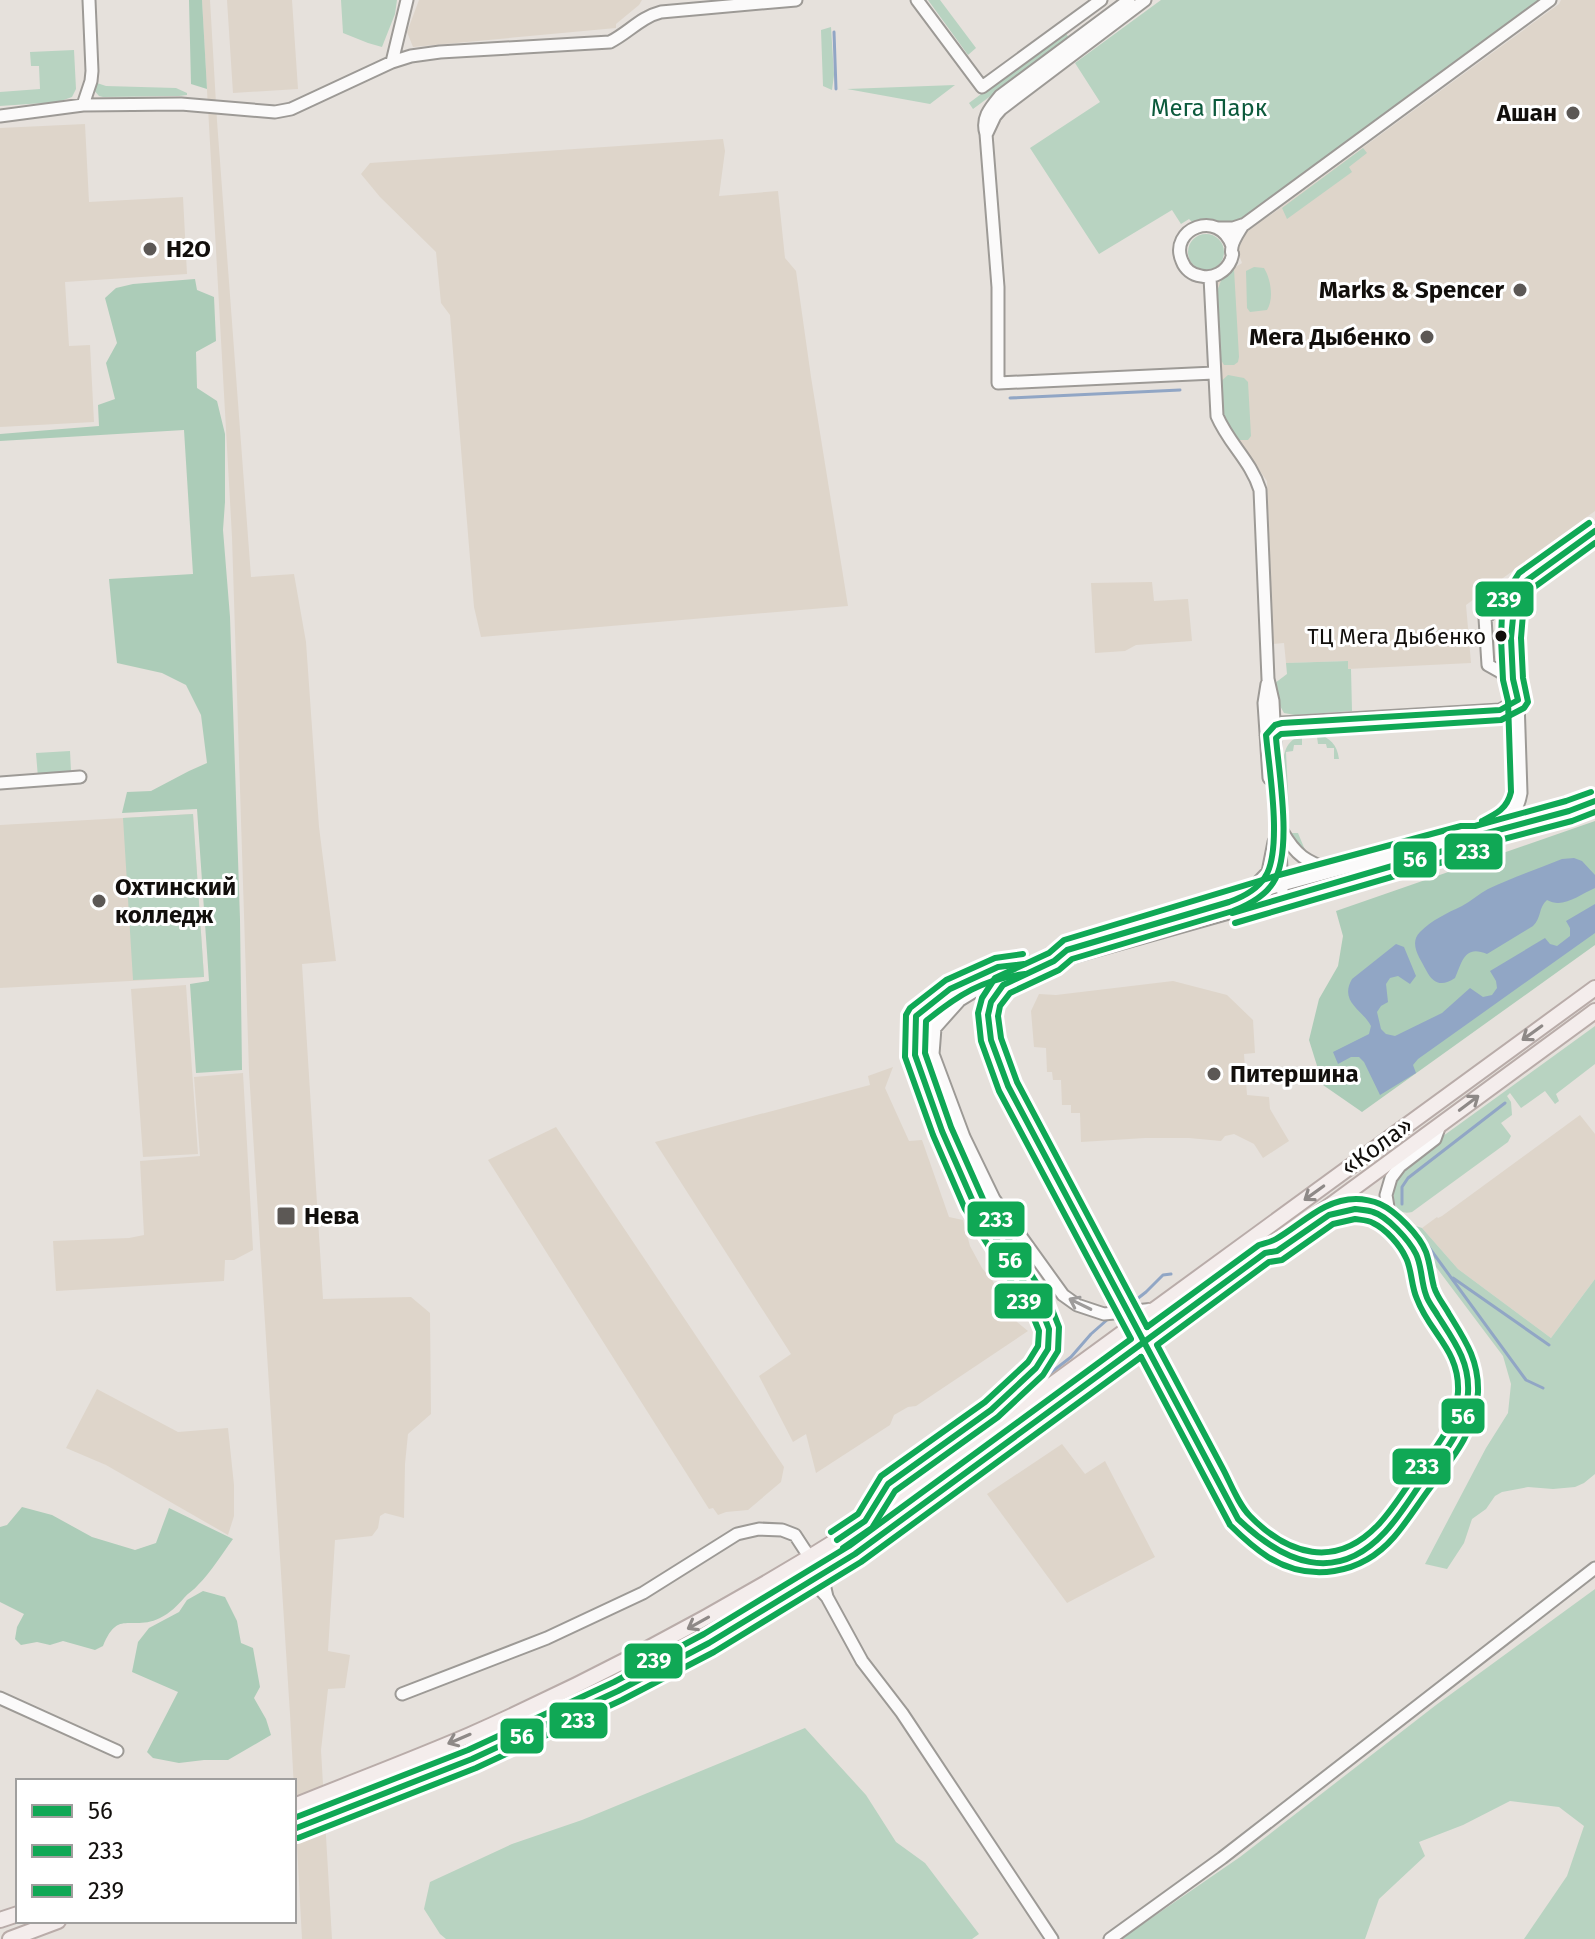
<svg xmlns="http://www.w3.org/2000/svg" width="1595" height="1939" viewBox="0 0 1595 1939" font-family="'Fira Sans',sans-serif">
<rect width="100%" height="100%" fill="#e6e1dc"/>
<path fill="#ded5ca" d="M202,0h8l7,121 34,456 43,-3 12,68 13,185 17,134 -34,3 21,335 88,-2 19,16 1,101 -23,20 -3,30 -1,54 -19,-5 -5,3 -2,12 -6,8 -37,4 -7,111 22,4 -5,33 -17,1 -7,61 11,189h-30l-12,-225 -41,-642 -17,-535z
M227,0h65l6,89 -65,4z
M419,0h223l-3,5 -23,19v4l-203,19 -6,-15z
M1561,0h34v511l-129,94 5,58 -123,6 -1,-8 -61,2 -2,-20 -11,1 -6,-163 -43,-61 -3,-10 -6,-123 6,-11 21,-13 -4,-11 6,-21 28,-17 287,-210z
M85,124l4,78 94,-5 4,77 -122,8 4,64 21,-1 4,77 -94,5v-299z
M723,139l2,12 -6,45 59,-5 7,67 11,13 15,106 37,229 -367,31 -7,-30 -24,-292 -9,-12 -5,-51 -56,-55 -19,-23 9,-11z
M1152,582l2,19 34,-2 4,42 -56,4 -11,6 -30,2 -4,-70z
M193,814l11,163 -204,11v-163z
M1173,981l54,14 26,25 2,33 -11,1 3,41 22,2 1,12 19,32 -26,17 -9,-14 -20,-10 -9,2 -4,5 -32,-3h-44l-64,4 -1,-29h-9v-8h-9l-1,-25h-8l-1,-8h-5l-1,-24 -12,-1 -3,-36 8,-17 17,1z
M186,985l12,169 -55,3 -12,-168z
M893,1067l-8,21 24,53 13,-1 27,77 14,3 7,26 12,22 10,12 25,42 11,9 -112,75 -8,1 -14,8 -4,10 -74,48 -10,-39 -13,8 -34,-66 32,-22 -136,-212 215,-57 -2,-9z
M243,1073l10,177 -19,10h-9l-1,21 -168,10 -3,-50 76,-3 15,-3 -4,-74 60,-5 -6,-79z
M1580,1115l15,19v145l-44,59 -93,-69 -36,-41 15,-11 1,1 4,-2z
M556,1127l228,340 -3,15 -33,28 -22,2 -8,3 -5,-7 -4,1 -221,-349z
M97,1389l81,43 50,-4 6,57v31l-6,19 -122,-70 -40,-17z
M1062,1444l23,30 20,-13 50,96 -88,46 -80,-109z"/>
<path fill="#b8d3c1" d="M341,0h56l-2,14 -13,33 -14,-4 -25,-10z
M928,0h12l36,48 -8,7z
M1161,0h381l-239,175 -63,44 1,2 -15,4 -17,-5 -17,2 -3,-3 -8,5 -9,-14 -73,44 -69,-106 70,-46 -25,-39z
M831,27l3,48 -2,15 -9,-4 -2,-56z
M1065,32l4,6 -96,71 -4,-6z
M74,50l2,39 -4,8 -14,5 -58,4v-14l40,-3 -1,-23h-8l-1,-14z
M94,82l12,4 70,2 11,5v2l-8,1 -76,1 -4,-1 -6,-7z
M955,85l-25,19 -83,-15z
M1363,148l4,5 -18,14 3,5 -65,47 -5,-11z
M1188 252a18 18 0 1 1 36 0a18 18 0 1 1-36 0Z
M1254,267l10,1c7,11 10,31 3,42l-17,2 -3,-4 -1,-37z
M1234,269l5,88 -1,5 -4,3h-10l-5,-8 -3,-63 6,-16z
M1228,375l16,3 4,4 3,54 -3,4h-10c-15,-22 -17,-29 -20,-56z
M1348,661v8h3l1,42 -57,4 -11,-2 -5,-9 -4,-21 12,-9 -1,-11z
M1316,733c14,5 21,11 23,26h-5v-11h-7l-1,-4h-8l-1,-7 -15,1v7h-8l-1,6 -7,1 4,81h8l7,17 -3,4 -14,-19 -2,-9c-1,-15 -2,-30 -3,-44 -1,-29 0,-47 33,-49z
M70,751l1,20 -2,4 -31,3 -2,-25z
M193,814l11,163 -71,3 -10,-162z
M1595,1026v38l-39,30 3,7 -4,3 -10,-13 -24,17 -11,-15 -3,3 4,6 1,13 -11,8 10,13 -3,6 -96,70c-24,6 -21,-30 -11,-43 5,-6 13,-12 20,-17z
M1416,1226l6,2 36,41 93,69 44,-59v195l-11,9 -9,4 -22,2 -25,-2 -26,5 -7,4 -9,13 -14,10 -8,24 -17,26 -22,-5 61,-116 22,-35 3,-29 -8,-28 -91,-121z
M1595,1589v350h-71l43,-63 17,-50 -25,-19 -49,-6 -47,24 -44,17 6,14 -46,43 -14,40h-244l119,-82 196,-152z
M805,1728l61,67 30,47 29,21 54,71 -7,5h-526l-6,-5 -16,-25 6,-27 82,-38 70,-24z"/>
<path fill="#acccb8" d="M189,0h13l5,89 -16,-5z
M195,279l2,11 17,7 2,44 -20,11 1,36 20,13 8,33v68l-2,28 7,87 10,302 2,151 -46,3 -6,-89 19,-3 -12,-172 -75,4 5,-21 24,-1 38,-20 18,-8 -6,-48 -15,-30 -24,-12 -45,-10 -8,-84 84,-5 -9,-144 -184,11v-7l99,-8 -1,-21 17,-6 -9,-36 11,-20 -12,-45 11,-10 17,-4z
M1595,821v124l-233,167 -39,-27 -14,-45 10,-41 19,-33 5,-30 -7,-25z
M22,1507l30,8 40,22 43,13 21,-7 13,-35 64,31c-11,15 -22,33 -35,46 -4,5 -10,8 -14,13 -7,8 -14,15 -24,20 -29,14 -42,-10 -57,28l-8,4 -32,-9 -13,4 -13,-3 -16,3 -6,-6 2,-12 7,-13 -24,-12v-75l7,-2z
M203,1591l22,6 12,24 4,22 12,5 7,39 -6,11 12,21 5,16 -43,25h-24l-25,3 -26,-5 -6,-6 31,-60 -46,-20 6,-30 11,-14 30,-16 8,-12z"/>
<path fill="#91a6c5" d="M1574,858l8,3 13,14v13c-16,7 -32,21 -48,12 -9,8 -5,17 -14,26l-46,28c-23,-10 -25,9 -32,24 -13,9 -22,6 -29,-8 -5,-11 -18,-26 -6,-38 12,-12 27,-19 42,-26 9,-5 17,-12 26,-17 24,-11 49,-20 74,-30z
M1595,904v29l-177,126 -5,6 3,8 -36,22 -16,-33 -5,-5h-8l-13,7 -5,-12 36,-18 2,-8c-9,-17 -32,-24 -19,-47l44,-35 8,3 12,29 -6,8 -12,-8 -8,2 -4,6 2,18 -7,4 -4,6 4,17 5,5 9,2 47,-23 28,-25 13,9 9,-2 5,-7 -1,-7 -6,-10 55,-33 5,6 7,2 13,-10v-8l-4,-7z"/>
<g fill="none" stroke-linecap="round" stroke-linejoin="round">
<path stroke="#91a6c5" stroke-width="3" d="M834,32l2,57
M1010,398l170,-8
M1402,1204v-17l6,-9 97,-75
M1417,1231l109,149 17,8
M1453,1278l96,67
M1128,1306l18,-14 17,-17 8,-1
M998,1411l32,-22 41,-32 20,-23 17,-15"/>
<defs>
<path id="minor" d="M917,0l65,87 119,-87
M1129,0l-129,96c-10,12 -19,22 -14,38l12,153v96l216,-10
M392,62l15,-62
M83,105l8,-24 1,-10 -3,-71
M0,116l83,-11 98,-1 94,8 16,-3 101,-47 19,-6 29,-4 170,-10c18,-9 31,-25 51,-30l135,-12
M987,133l8,-17 6,-7 144,-109
M1219,228h14l12,-4 305,-224
M1232,246c-13,-38 -64,-17 -50,15 3,8 10,14 19,15 12,3 25,-4 30,-16 4,-12 -1,-1 1,-13 1,-7 7,-15 11,-22
M1210,277l7,139c12,28 34,45 43,74l8,189 5,22 9,189
M1513,679l-25,-14 -3,-47 12,-10 18,-10 11,-17 69,-50
M1267,684l-3,19 5,75
M1266,735l9,-10 7,-2 218,-13 18,-10
M0,783l80,-6
M1282,831c14,25 24,30 50,40
M1495,831l74,-20 26,-10
M1245,896l23,-24 6,-30
M1058,957l9,-7 215,-65 182,-49h15
M1044,966c-20,9 -46,16 -53,38 -14,39 42,129 61,164 18,35 36,69 55,104
M1019,971l-23,7 -36,22 -25,28 -2,26 31,83 30,62 69,96 14,10 27,9 51,-5
M1309,1229c31,-21 54,-30 84,-3
M1167,1385l71,134c44,47 97,65 147,13l65,-87 11,-20 5,-17 2,-17 -1,-18 -5,-19 -36,-58 -10,-42 -26,-37 -2,-10 -2,-12 5,-17 9,-12 35,-27 5,-14
M867,1517l21,-33 103,-74 45,-42 12,-19 1,-20 -8,-20 -67,-105 -32,-73 -27,-76 1,-39 34,-27 48,-22 71,-9 206,-58 192,-56c7,-6 14,-11 21,-16 20,-10 29,-12 33,-35l-3,-93 -5,-21 -2,-41 1,-24 3,-16
M807,1584l11,3 9,10 -3,-13 4,-13
M827,1597l35,64 40,52 150,226
M402,1694l145,-56 96,-45 94,-59 22,-5 23,1 13,5 15,23
M0,1698l117,53
M1110,1939l112,-81 373,-290"/>
<path id="major" d="M294,1806c59,-24 118,-46 176,-71 130,-58 256,-125 377,-201l748,-546
M294,1829l178,-70 72,-32 123,-61 149,-88 39,-24 108,-79 632,-464
M0,1920l18,-6
M10,1939l48,-18"/>
</defs>
<use href="#minor" stroke="#9d9a96" stroke-width="15"/>
<use href="#major" stroke="#b9aca9" stroke-width="18"/>
<use href="#minor" stroke="#fbfafa" stroke-width="11"/>
<use href="#major" stroke="#f4edec" stroke-width="14"/>
<defs>
<path id="minor-bridge" d="M1107,1272l60,113"/>
</defs>
<use href="#minor-bridge" stroke="#9d9a96" stroke-width="15" stroke-linecap="butt"/>
<use href="#minor-bridge" stroke="#fbfafa" stroke-width="11"/>
<defs>
<path id="bus-1" d="M1232,913l235,-69 9,-8 93,-25 26,-10
M1355,1209c6,1 13,1 18,3 14,4 36,28 43,42 6,12 5,28 10,41 2,7 8,14 12,21 16,25 32,46 30,77 -2,36 -26,63 -47,90 -11,16 -22,34 -36,49 -50,54 -102,30 -147,-13l-94,-177 121,-89 12,-2 52,-36z
M1144,1342l-136,-256 -17,-46 -3,-25 3,-13 12,-17 51,-24 13,-11 162,-48c14,-5 28,-12 36,-25 18,-27 4,-109 1,-142l9,-10 7,-2 218,-13 18,-10 -5,-21 -2,-41 4,-40 11,-17 69,-50
M837,1540l28,-19 23,-37 103,-74 45,-42 12,-19 1,-20 -8,-20 -67,-105 -32,-73 -27,-76 1,-39 34,-27 48,-22 26,-3
M294,1829l178,-70 146,-68 91,-48 146,-89 289,-212"/>
<path id="bus-2" d="M1235,923l235,-69 11,-9 91,-24 23,-9
M1355,1219c6,1 13,1 18,4 13,6 27,22 33,35 6,12 5,28 11,41 13,35 43,51 41,93 -2,34 -25,59 -44,85 -12,16 -23,35 -37,49 -42,43 -89,29 -127,-10 -12,-12 -19,-32 -27,-47 -22,-42 -44,-83 -66,-124l112,-83 13,-2 51,-36z
M1147,1327l-130,-245 -16,-44 -3,-22 2,-10 10,-13 49,-23 13,-11 161,-48c15,-6 31,-14 40,-28 20,-31 6,-108 3,-145l5,-4 220,-14 23,-12 4,-6 -5,-24 -2,-40 3,-36 9,-14 62,-45
M843,1548l29,-20 23,-37 103,-74 45,-42 15,-24 1,-24 -9,-23 -67,-105 -32,-72 -26,-74 1,-32c32,-26 57,-42 99,-47
M298,1838l178,-70 146,-68 92,-48 147,-90 280,-205"/>
<path id="bus-3" d="M1482,821c14,-7 25,-12 29,-29l-3,-91 -5,-21 -2,-42 1,-24 3,-19 14,-22 70,-50
M1141,1357l89,168c12,12 24,23 38,32 42,26 93,18 126,-20 13,-15 24,-33 36,-49 22,-29 46,-57 48,-96 1,-32 -13,-52 -29,-78 -5,-9 -12,-17 -15,-27 -3,-11 -4,-24 -8,-35 -6,-16 -30,-41 -46,-48 -6,-3 -17,-5 -24,-5 -32,0 -54,25 -80,40 -5,3 -11,4 -17,6l-112,82
M831,1532l27,-18 23,-38 104,-74 43,-40 10,-16 1,-15 -7,-17 -67,-105 -32,-74 -28,-78 1,-42 4,-7 36,-28 49,-22 28,-4
M294,1818l174,-68 146,-68 90,-48 145,-88 282,-207 -132,-248 -18,-50 -3,-28 4,-15 13,-20 54,-25 15,-13 215,-65 182,-49h14l91,-25 25,-9"/>
</defs>
<use href="#bus-1" stroke="#fff" stroke-width="12"/>
<use href="#bus-2" stroke="#fff" stroke-width="12"/>
<use href="#bus-3" stroke="#fff" stroke-width="12"/>
<use href="#bus-1" stroke="#10a855" stroke-width="6"/>
<use href="#bus-2" stroke="#10a855" stroke-width="6"/>
<use href="#bus-3" stroke="#10a855" stroke-width="6"/>
</g>
<defs><path id="oneway-shaft" d="M-6 0H5M1.5-3L5.5 0L1.5 3" fill="none" stroke-width="1.6" stroke-linecap="round" stroke-linejoin="round" transform="scale(2)"/></defs>
<g stroke="#8e8987">
<use href="#oneway-shaft" transform="translate(1532 1033) rotate(144)"/>
<use href="#oneway-shaft" transform="translate(1469 1103) rotate(-37)"/>
<use href="#oneway-shaft" transform="translate(1314 1193) rotate(144)"/>
<use href="#oneway-shaft" transform="translate(698 1623) rotate(151)"/>
<use href="#oneway-shaft" transform="translate(459 1739) rotate(157)"/>
</g>
<use stroke="#9e9c9b" href="#oneway-shaft" transform="translate(1080 1304) rotate(-154)"/>
<g fill="#5c5855" stroke="#fff" stroke-width="3">
<circle cx="1573" cy="113" r="8"/>
<circle cx="150" cy="249" r="8"/>
<circle cx="1520" cy="290" r="8"/>
<circle cx="1427" cy="337" r="8"/>
<circle cx="99" cy="901" r="8"/>
<circle cx="1214" cy="1074" r="8"/>
<rect x="276" y="1206" width="20" height="20" rx="4"/>
</g>
<circle fill="#120f0c" stroke="#fff" stroke-width="3" cx="1501" cy="636" r="7"/>
<g text-anchor="middle" stroke-width="6" stroke-linejoin="round" paint-order="stroke">
<g font-size="22" fill="#120f0c" stroke="#fff" text-anchor="end">
<text x="1486" y="644">ТЦ Мега Дыбенко</text>
</g>
<g font-size="24" fill="#0c5a3c" stroke="#fff">
<text x="1209" y="116">Мега Парк</text>
</g>
<g font-size="24" font-weight="bold" fill="#120f0c" stroke="#fff" text-anchor="start">
<text x="1557" y="121" text-anchor="end">Ашан</text>
<text x="166" y="257">H2O</text>
<text x="1504" y="298" text-anchor="end">Marks &amp; Spencer</text>
<text x="1411" y="345" text-anchor="end">Мега Дыбенко</text>
<text x="115" y="895">Охтинский<tspan x="115" dy="28">колледж</tspan></text>
<text x="1230" y="1082">Питершина</text>
<text x="304" y="1224">Нева</text>
</g>
<g font-size="24" fill="#120f0c" stroke="#fff">
<text transform="translate(1377 1146) rotate(-36)" y="8">«Кола»</text>
</g>
</g>
<g stroke="#fff" stroke-width="3">
<rect x="1474" y="580" width="61" height="38" rx="8" fill="#10a855"/>
<rect x="1443" y="832" width="61" height="39" rx="8" fill="#10a855"/>
<rect x="1392" y="840" width="46" height="39" rx="8" fill="#10a855"/>
<rect x="966" y="1200" width="60" height="38" rx="8" fill="#10a855"/>
<rect x="987" y="1241" width="46" height="38" rx="8" fill="#10a855"/>
<rect x="993" y="1282" width="61" height="38" rx="8" fill="#10a855"/>
<rect x="1440" y="1397" width="46" height="38" rx="8" fill="#10a855"/>
<rect x="1391" y="1447" width="61" height="39" rx="8" fill="#10a855"/>
<rect x="623" y="1642" width="61" height="38" rx="8" fill="#10a855"/>
<rect x="548" y="1701" width="61" height="39" rx="8" fill="#10a855"/>
<rect x="499" y="1717" width="46" height="38" rx="8" fill="#10a855"/>
</g>
<g font-size="22" text-anchor="middle" font-weight="bold" fill="#fff">
<text x="1504" y="607">239</text>
<text x="1473" y="859">233</text>
<text x="1415" y="867">56</text>
<text x="996" y="1227">233</text>
<text x="1010" y="1268">56</text>
<text x="1024" y="1309">239</text>
<text x="1463" y="1424">56</text>
<text x="1422" y="1474">233</text>
<text x="654" y="1668">239</text>
<text x="578" y="1728">233</text>
<text x="522" y="1744">56</text>
</g>
<rect x="16" y="1779" width="280" height="144" fill="#ffffff" stroke="#a09f9e" stroke-width="2"/>
<rect x="32" y="1805" width="40" height="12" fill="#10a855" stroke="#a09f9e" stroke-width="2"/>
<text x="88" y="1819" font-size="24" fill="#120f0c">56</text>
<rect x="32" y="1845" width="40" height="12" fill="#10a855" stroke="#a09f9e" stroke-width="2"/>
<text x="88" y="1859" font-size="24" fill="#120f0c">233</text>
<rect x="32" y="1885" width="40" height="12" fill="#10a855" stroke="#a09f9e" stroke-width="2"/>
<text x="88" y="1899" font-size="24" fill="#120f0c">239</text>
</svg>
